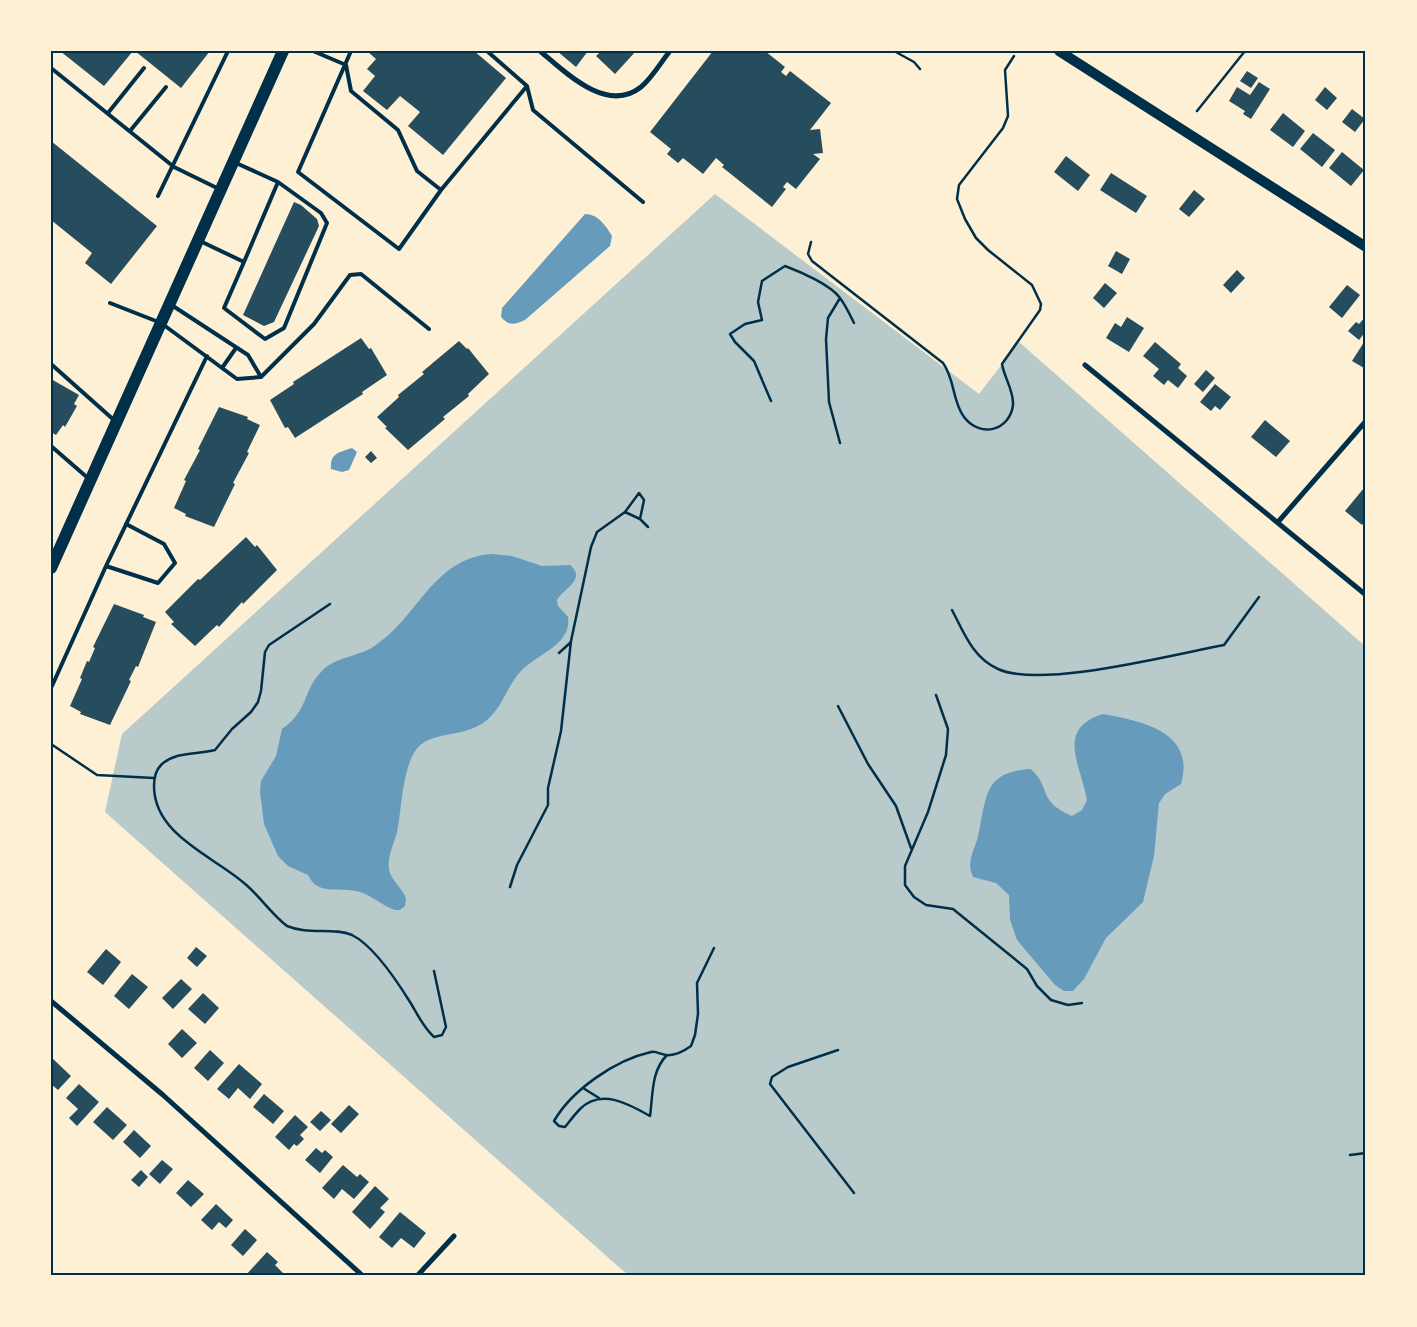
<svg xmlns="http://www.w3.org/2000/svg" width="1417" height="1327" viewBox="0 0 1417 1327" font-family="Figtree,sans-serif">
<rect width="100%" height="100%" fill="#fdf0d5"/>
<path fill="#b9caca" d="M715,194l264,200 40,-52 347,305v629h-737l-524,-464 17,-78z"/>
<path fill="#669bbc" d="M585,214c13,0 21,12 27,22l-2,10 -85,74c-11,5 -16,6 -24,-3l1,-9z
M352,448l5,4 -8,18 -7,2 -11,-3c-1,-16 7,-16 21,-21z
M492,554l20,2 30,10 28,-1c17,14 -6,23 -13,35l1,6 10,11c4,28 -31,37 -47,54 -15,16 -19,39 -38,52 -20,13 -42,9 -60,20 -21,13 -21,68 -26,89 -3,12 -10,25 -8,37 1,10 13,19 17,29l-1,8 -5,4h-5c-13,-4 -22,-14 -35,-18 -19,-6 -42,5 -52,-17l-20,-9 -10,-10 -14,-32 -4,-32 1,-11 15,-25 6,-27c27,-18 21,-40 40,-58 14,-15 38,-14 54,-26 44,-30 57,-87 116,-91z
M1103,714c39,7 93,18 78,70l-16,10 -6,9 -5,53 -11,46 -37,36 -22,41 -11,12h-9l-9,-6 -38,-45 -7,-20 -1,-25 -13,-12 -23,-6c-7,-16 1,-25 5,-41 9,-38 4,-64 53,-67 21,20 6,32 41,47l10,-6 5,-10c-6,-35 -32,-71 16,-86z"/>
<path fill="#264d5e" d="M60,51h73l-29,35z
M135,51h75l-29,37z
M367,51h107l32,27 -63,77 -35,-29 12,-14 -20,-16 -13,14 -24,-19 12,-15 -8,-7 9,-10z
M557,51h31l-12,16z
M601,51h35l-21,23 -19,-18z
M713,51h52l20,16 -4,5 5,4 4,-5 41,32 -21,27 10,-1 3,24 -10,1 7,5 -24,30 -9,-7 -4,5 3,2 -14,18 -50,-40 2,-2 -8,-7 -13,16 -20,-16 -5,5 -11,-9 4,-5 -21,-17z
M1247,71l11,7 -7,10 -11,-7z
M1259,82l11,7 -19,30 -8,-5 2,-3 -16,-10 8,-14 13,8z
M1325,87l12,11 -10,12 -12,-10z
M1352,109l13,10 -10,13 -13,-10z
M1283,113l22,18 -12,16 -23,-17z
M1313,133l22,17 -13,17 -22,-18z
M51,141l106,85 -46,58 -26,-21 7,-10 -41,-33z
M1342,152l22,18 -13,16 -22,-18z
M1066,156l24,19 -12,16 -24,-19z
M1111,173l36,23 -11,17 -36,-23z
M1194,190l11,9 -16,18 -10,-8z
M294,202l7,3 16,14 2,7 -45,96 -10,4 -21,-11z
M1116,251l14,8 -8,15 -14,-8z
M1237,270l8,8 -14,15 -8,-8z
M1105,283l12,10 -13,15 -11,-10z
M1347,285l13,10 -18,23 -13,-11z
M1366,316v15l-7,9 -11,-9 8,-9 3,2z
M1127,317l17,11 -15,24 -23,-14 9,-15 6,4z
M361,338l8,11 2,-1 16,27 -25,17 1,2 -68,44 -7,-11 -3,1 -15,-28 24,-16 -1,-2z
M1366,339v26l-2,3 -12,-7z
M459,341l8,8 1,-1 21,26 -21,20 1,2 -26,21 2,2 -37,31 -23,-22 2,-1 -10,-10 22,-20 -1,-2 26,-21 -2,-2z
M1155,342l26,22 -3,4 9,8 -9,12 -10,-8 -4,5 -11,-9 6,-7 -16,-13z
M1206,370l9,8 -12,14 -9,-8z
M51,379l28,16 -5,9 3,2 -12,21 -2,-2 -7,10 -5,-3z
M1215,384l16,13 -11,13 -5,-4 -4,5 -11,-9z
M219,407l29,10 -1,2 13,6 -13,27 2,1 -16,30 2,1 -21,43 -29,-11 1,-2 -12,-6 12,-27 -2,-1 16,-30 -2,-1z
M1265,420l25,21 -14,16 -25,-20z
M371,451l6,7 -6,5 -6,-6z
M1364,488l2,1v31l-4,5 -17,-14z
M246,537l9,10 2,-2 20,25 -34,34 -1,-2 -23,25 -2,-2 -22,21 -24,-22 3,-2 -9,-10 33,-33 2,1z
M114,604l30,11 -1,2 13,5 -18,45 -2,-1 -7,14 2,1 -21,44 -30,-11 1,-2 -11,-6 12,-27 -2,-1 7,-17 2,1 6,-14 -2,-1z
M196,947l11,9 -10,11 -10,-9z
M106,949l15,13 -18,23 -16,-13z
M132,974l16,13 -19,22 -15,-13z
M181,979l11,10 -19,20 -11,-11z
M203,993l16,15 -14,16 -17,-15z
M182,1029l15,14 -15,15 -14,-14z
M210,1050l14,13 -16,18 -14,-13z
M51,1057l20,19 -13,14 -7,-6z
M239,1064l23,20 -12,15 -12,-11 -9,11 -12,-10z
M79,1084l20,18 -22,24 -8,-8 9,-9 -12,-11z
M264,1094l20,17 -11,13 -20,-17z
M349,1105l10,9 -18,19 -10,-9z
M107,1107l20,18 -14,15 -20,-18z
M321,1111l10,9 -11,11 -10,-9z
M295,1115l13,12 -8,8 4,4 -7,7 -3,-2 -5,6 -14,-13z
M134,1130l17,16 -11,12 -17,-16z
M316,1148l6,5 3,-3 8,7 -13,16 -15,-13z
M162,1160l11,9 -13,15 -11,-10z
M343,1165l14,12 3,-3 9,8 -15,17 -12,-10 -8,10 -12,-11z
M141,1170l7,7 -9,10 -8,-7z
M188,1180l16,14 -13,13 -15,-14z
M375,1186l14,13 -9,9 5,4 -15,17 -18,-17z
M216,1204l17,16 -7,8 -7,-6 -7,8 -11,-10z
M400,1212l26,21 -12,15 -13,-10 -9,10 -13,-11z
M245,1229l12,11 -14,16 -12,-11z
M267,1252l11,10 -3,3 11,11h-41z"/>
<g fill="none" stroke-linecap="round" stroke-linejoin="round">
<path stroke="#003049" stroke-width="2.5" d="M835,51h6
M894,51l20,11 6,7
M1197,111l48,-60
M811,242l-3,12 4,7 131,102c12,16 9,38 21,54 17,22 46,13 49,-12 1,-14 -9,-28 -11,-41l38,-54 1,-6 -9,-19 -44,-35 -12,-12 -11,-19 -8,-20 2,-14 44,-57 5,-12 -3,-46 9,-14
M771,401l-17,-40 -19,-19 -5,-8 15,-10 17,-4 -4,-18 4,-21 23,-15c16,6 46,19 55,32 6,8 10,17 14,25
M840,443l-11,-41 -3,-63 2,-21 12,-20
M625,512l15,7
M330,604l-61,41 -4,7 -4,39 -3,11 -7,10 -19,17 -17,21c-18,5 -40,1 -54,15 -6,6 -7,13 -7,21 0,49 59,70 90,97 16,13 27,31 43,43 21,9 47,1 65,9 22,11 45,46 58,67 8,13 13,25 24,35l8,-2 4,-8 -12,-56
M952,610c12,23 21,48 46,59 43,20 177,-15 226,-24l35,-48
M559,653l12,-11
M936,695l12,34 -2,26 -18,57 -23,54v19l9,12 12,8 27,4 74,60 10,17 14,14 17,5 14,-2
M838,706l30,58 28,42 15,42
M51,744l46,31 57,3
M510,887l7,-22 31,-60v-17l13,-57 10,-90 20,-94 6,-15 28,-20 14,-19 5,7 -4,19 8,8
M838,1050l-50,17 -16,10 -2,7 84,109
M667,1055c-16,16 -14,40 -17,61 -21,-12 -49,-28 -70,-7 -5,5 -10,12 -15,18l-6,-1 -5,-5c18,-31 61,-61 97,-69 5,-1 9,2 15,3 8,1 18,-4 25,-9l4,-11 3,-21 -1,-31 17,-35
M583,1088l16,10
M1350,1155l16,-2"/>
<path stroke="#003049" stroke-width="4" d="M313,51l33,14
M351,51l-53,121 101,77 42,-59
M346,65l5,26 47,39 19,41 24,19 86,-104 -40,-35
M51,68l123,99 45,22
M527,86l6,24 110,92
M108,113l36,-45
M130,131l36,-44
M158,196l70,-145
M200,241l44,21 34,-80 -42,-19
M244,262l-20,46 41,31 19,-11 43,-105 -6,-10 -43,-31
M110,303l51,20 76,56 24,-2 53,-53 36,-49 11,-1 68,55
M173,306l75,49 13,22
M51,364l64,57
M222,368l14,-20
M51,446l38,33
M106,566l52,17 17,-20 -11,-19 -38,-20
M52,686l54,-120 101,-210"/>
<path stroke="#003049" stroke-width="5" d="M540,51c26,22 67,63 101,36 11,-9 20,-25 29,-36
M1085,365l281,230
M1278,522l88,-101
M51,1001l112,94 200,181
M417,1276l37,-40"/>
<path stroke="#003049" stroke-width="10" d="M1059,51l307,196"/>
<path stroke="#003049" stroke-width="12" d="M51,568l232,-517"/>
</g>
<rect width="1417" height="1327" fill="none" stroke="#fdf0d5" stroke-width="105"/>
<rect x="52" y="52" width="1312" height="1222" fill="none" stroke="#003049" stroke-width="2"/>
</svg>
